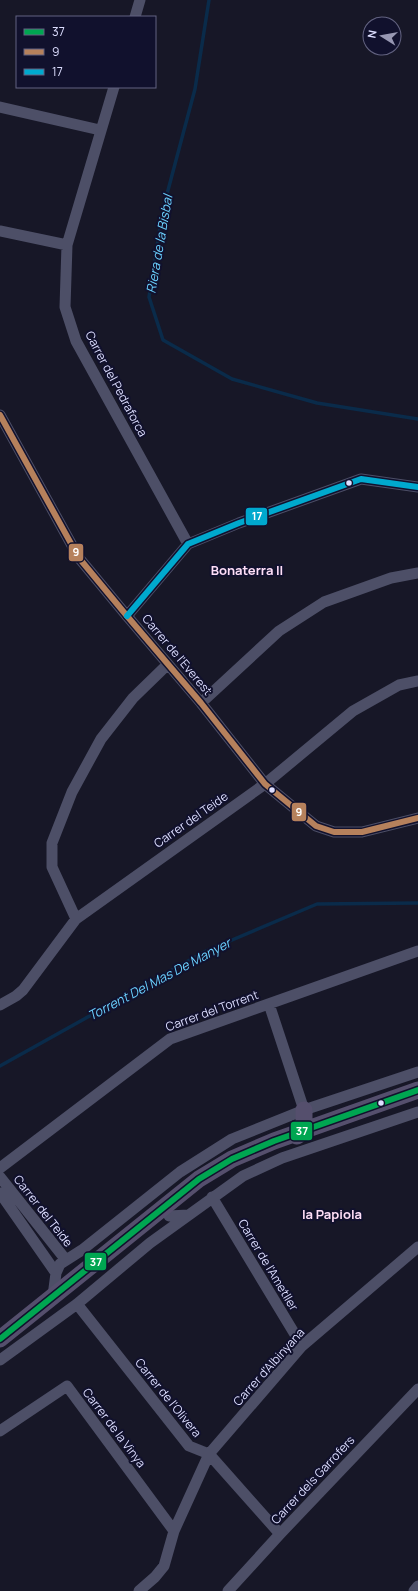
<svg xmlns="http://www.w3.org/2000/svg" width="418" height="1591" viewBox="0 0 418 1591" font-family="Manrope,sans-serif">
<rect width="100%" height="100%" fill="#171727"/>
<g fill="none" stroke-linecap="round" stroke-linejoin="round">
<path stroke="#0a2b4a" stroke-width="3.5" d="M209,0l-14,89 -32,120 -14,88 14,43 69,39 85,24 101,16
M0,1066l206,-115 111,-47 101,-1"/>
<path stroke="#4d4f67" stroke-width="11" d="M135,17l5,-17
M114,87l-47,158 -2,62 11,34 112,203
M0,107l100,23
M0,231l67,14
M0,415l79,143 48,58 74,87 64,81 51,42 18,6h28l56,-14
M127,616l61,-72 51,-21 122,-44 57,8
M201,703l78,-72 45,-29 67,-24 27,-5
M76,919l-24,-52v-24l20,-51 29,-53 32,-41 35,-34
M269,1004l35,106
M0,1005l16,-9 7,-6 53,-71 189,-135 88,-73 46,-26 19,-4
M0,1168l170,-129 248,-88
M0,1177l66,83
M0,1193l56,80
M212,1197l90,149
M169,1216l19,-1
M53,1296l3,-23 4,-9 22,-14 98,-78 52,-33 72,-29 114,-38
M77,1304l112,142 20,8 71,80
M0,1360l77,-56 73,-61 93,-67 39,-18 136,-46
M0,1431l67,-45 107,145
M139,1591l16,-14 9,-11 10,-35 35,-77 93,-108 116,-99
M228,1591l52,-57 138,-145
M414,1591l4,-5"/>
<path stroke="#554f6d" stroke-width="17" d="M297,1136l7,-6v-20
M0,1339l199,-160 33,-20 42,-18 144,-51"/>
<defs>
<path id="bus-1" d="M0,1339l199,-160 33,-20 42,-18 144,-51"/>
<path id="bus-2" d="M0,415l79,143 48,58 74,87 64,81 51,42 18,6h28l56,-14"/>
<path id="bus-3" d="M127,616l61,-72 51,-21 122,-44 57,8"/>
</defs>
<use href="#bus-1" stroke="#11112d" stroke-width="9"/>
<use href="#bus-2" stroke="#11112d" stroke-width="9"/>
<use href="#bus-3" stroke="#11112d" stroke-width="9"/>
<use href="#bus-1" stroke="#00a651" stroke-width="6"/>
<use href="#bus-2" stroke="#b6815c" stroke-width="6"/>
<use href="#bus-3" stroke="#00a9ce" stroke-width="6"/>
</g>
<g fill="#dddeff" stroke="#11112d" stroke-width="1.5">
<circle cx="349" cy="483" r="3.5"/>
<circle cx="272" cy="790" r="3.5"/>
<circle cx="381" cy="1103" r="3.5"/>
</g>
<g text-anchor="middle" stroke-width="4" stroke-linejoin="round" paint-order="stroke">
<g font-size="12" fill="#dddeff" stroke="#11112d">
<text transform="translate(116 384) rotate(62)" y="4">Carrer del Pedraforca</text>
<text transform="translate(177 655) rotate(50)" y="4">Carrer de l'Everest</text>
<text transform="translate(191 820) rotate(-35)" y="4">Carrer del Teide</text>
<text transform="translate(212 1011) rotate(-20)" y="4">Carrer del Torrent</text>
<text transform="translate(43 1211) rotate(52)" y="4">Carrer del Teide</text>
<text transform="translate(268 1265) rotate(59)" y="4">Carrer de l'Ametller</text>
<text transform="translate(269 1367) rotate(-48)" y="4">Carrer d'Albinyana</text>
<text transform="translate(168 1398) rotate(51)" y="4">Carrer de l'Olivera</text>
<text transform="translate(114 1428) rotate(53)" y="4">Carrer de la Vinya</text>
<text transform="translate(313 1480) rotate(-47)" y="4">Carrer dels Garrofers</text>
</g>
<g font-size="13" font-style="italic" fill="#6bd1ff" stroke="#11112d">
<text transform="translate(159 244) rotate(-80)" y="5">Riera de la Bisbal</text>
<text transform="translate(159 979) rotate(-28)" y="5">Torrent Del Mas De Manyer</text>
</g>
<g font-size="13" font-weight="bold" fill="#ffdff8" stroke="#11112d">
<text x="247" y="575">Bonaterra II</text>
<text x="332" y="1219">la Papiola</text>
</g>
</g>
<g stroke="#11112d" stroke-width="1.5">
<rect x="245" y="507" width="23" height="19" rx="4" fill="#00a9ce"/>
<rect x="68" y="543" width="16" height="19" rx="4" fill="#b6815c"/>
<rect x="291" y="802" width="16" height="20" rx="4" fill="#b6815c"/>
<rect x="290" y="1121" width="23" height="20" rx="4" fill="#00a651"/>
<rect x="84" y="1252" width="23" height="19" rx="4" fill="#00a651"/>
</g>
<g font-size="11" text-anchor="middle" font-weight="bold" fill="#fff">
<text x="257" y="520">17</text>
<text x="76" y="556">9</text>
<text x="299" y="816">9</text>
<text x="302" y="1135">37</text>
<text x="96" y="1266">37</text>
</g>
<rect x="16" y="16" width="140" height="72" fill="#11112d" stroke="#636381"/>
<rect x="24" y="29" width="20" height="6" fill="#00a651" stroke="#636381"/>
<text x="52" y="36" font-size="12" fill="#dddeff">37</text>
<rect x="24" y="49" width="20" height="6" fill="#b6815c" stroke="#636381"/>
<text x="52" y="56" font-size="12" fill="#dddeff">9</text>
<rect x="24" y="69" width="20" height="6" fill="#00a9ce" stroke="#636381"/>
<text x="52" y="76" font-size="12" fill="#dddeff">17</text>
<g transform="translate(382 36) rotate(281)"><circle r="19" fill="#11112d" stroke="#636381"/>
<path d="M0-3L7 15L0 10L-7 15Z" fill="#9898b3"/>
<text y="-6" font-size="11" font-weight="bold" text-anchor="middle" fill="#dddeff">N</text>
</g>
</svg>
